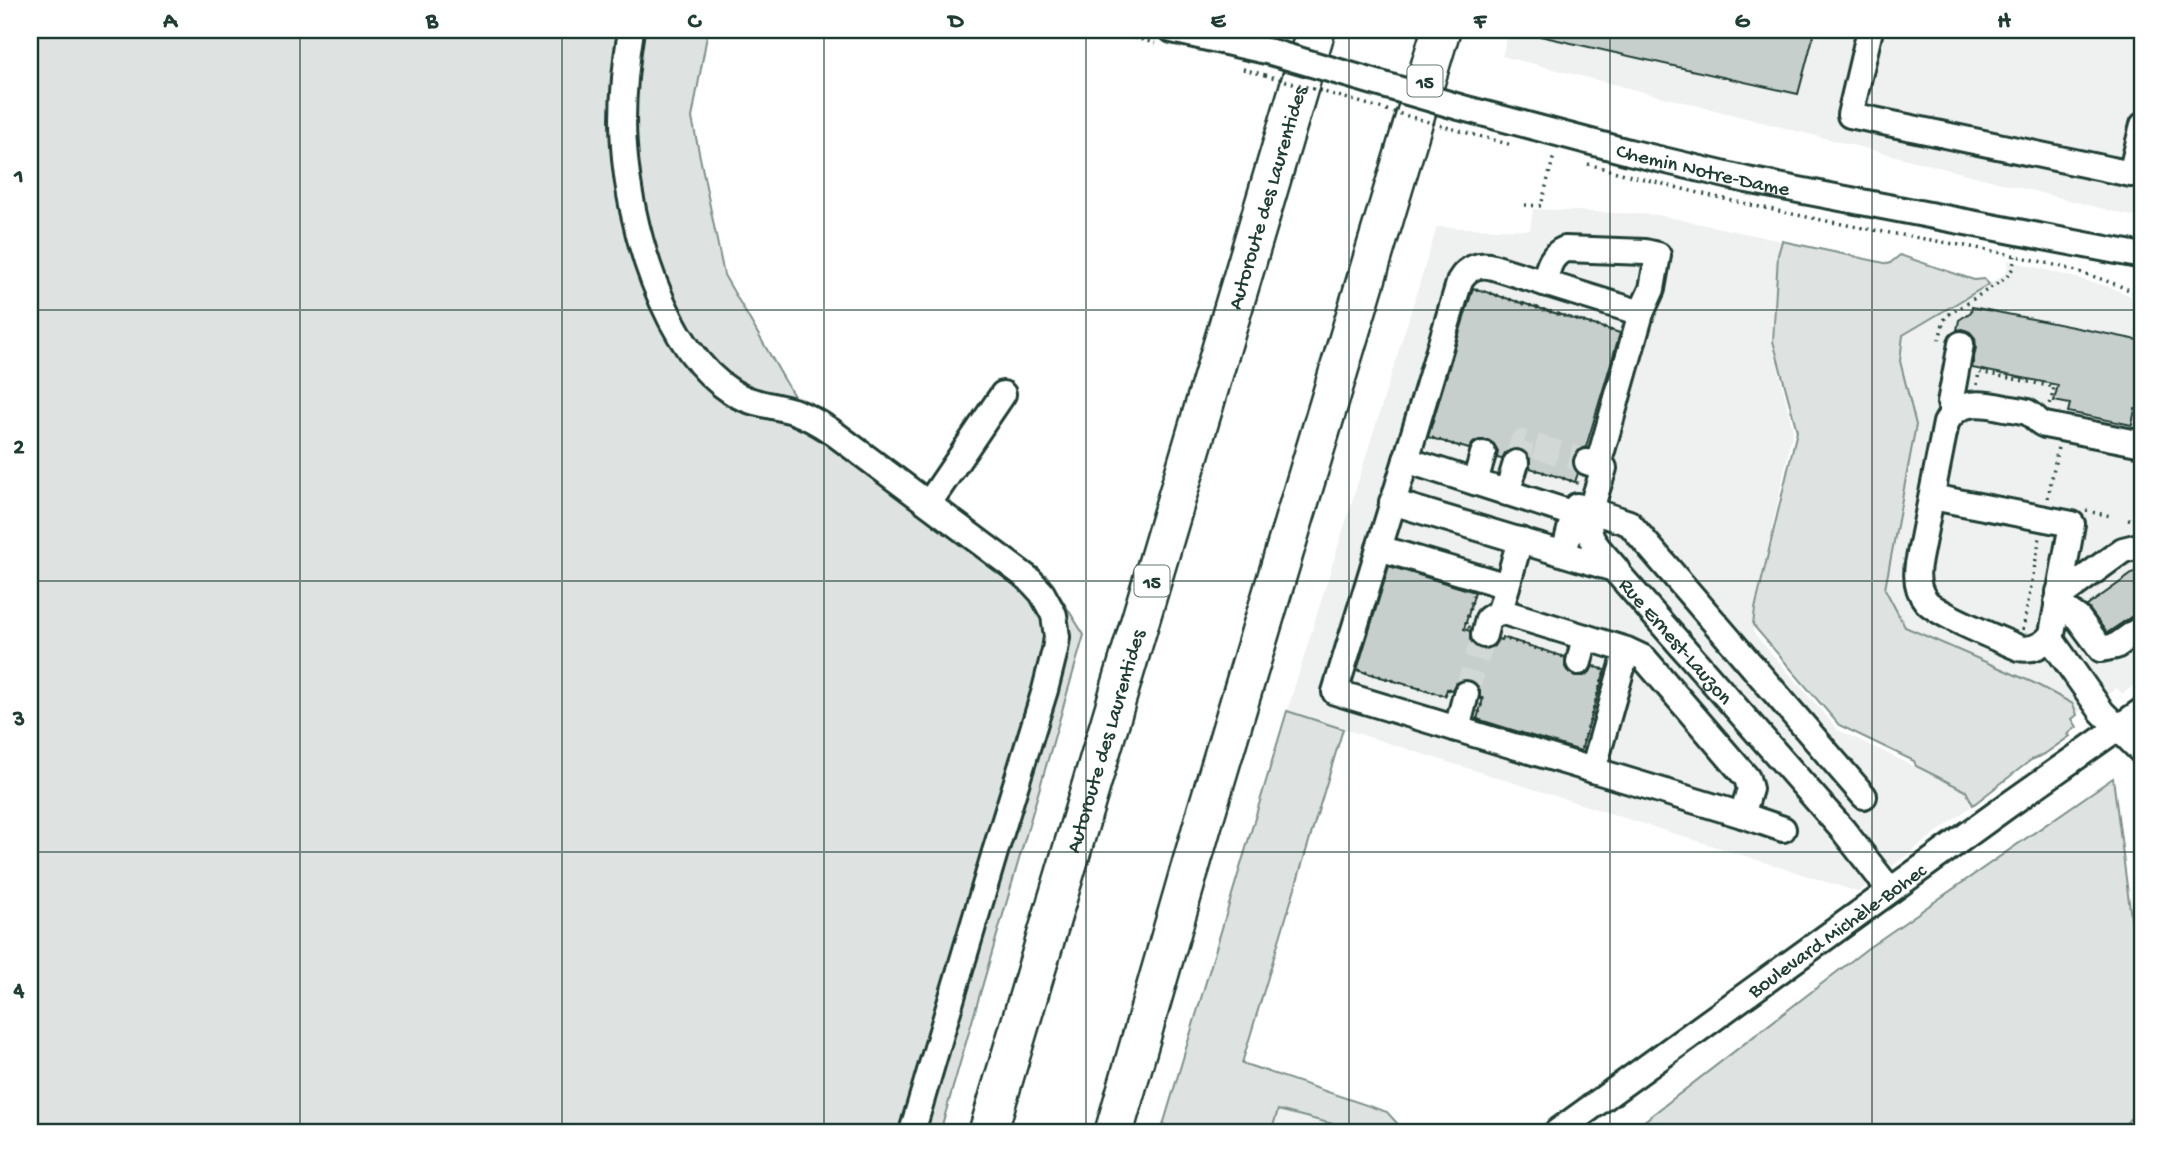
<svg xmlns="http://www.w3.org/2000/svg" width="2173" height="1162" viewBox="0 0 2173 1162" font-family="'Gochi Hand',sans-serif">
<rect width="100%" height="100%" fill="#fff"/>
<filter id="ink" filterUnits="userSpaceOnUse"><feTurbulence type="fractalNoise" baseFrequency=".0143" numOctaves="2"/><feDisplacementMap in="SourceGraphic" scale="14" xChannelSelector="R" yChannelSelector="G"/><feConvolveMatrix kernelMatrix="1 2 1 2 8 2 1 2 1" color-interpolation-filters="sRGB"/></filter>
<g filter="url(#ink)">
<path fill="#eef1f0" d="M1509,30h634v189l-641,-163z
M1533,209l125,6 124,26 -4,14 -7,84 22,91 -38,179 -2,23 85,98 128,61 7,14 -115,87 -571,-181 150,-484 93,3z
M2008,260l99,26 36,15v378l-21,15 -5,-6 -7,5h-5l-28,21 -4,-10 -39,-21 -129,-56 -20,-38 31,-164 -16,-64 3,-26 98,-58 6,-7z
M1277,1110l87,22h-93z"/>
<path fill="#dee3e2" stroke="#7e908b" stroke-width="2" d="M30,30h678l-16,88 32,157 71,123 252,178 37,59 -144,497h-910z
M1782,241l107,23 11,-9 74,25 10,-1 5,5 -86,51 -3,26 16,64 -31,164 20,38 129,56 39,21 4,11 -5,4 5,8 -9,7 2,2 -27,19 -12,5 -58,45 -7,-14 -50,-25 -2,-5 -75,-36 -86,-100 2,-16 42,-178 -24,-90 5,-86z
M1287,711l56,18 -101,334 145,49 18,20h-41l-86,-22 -7,22h-110z
M2113,778l30,232v95l-25,27h-484v-3l234,-181z"/>
<path fill="#c7cfcc" stroke="#1f3d34" stroke-width="2" d="M1541,30h274l-17,64 -258,-58z
M1473,288l147,45 -34,114 -8,3 -5,8v7l5,8 -3,9 -45,-14v-9l-4,-7 -5,-3h-9l-7,4 -3,6 -5,-1 1,-7 -4,-7 -6,-4h-9l-6,3 -4,6 -41,-12z
M1972,307l171,34v69l-8,-1 -3,16 -64,-13 2,-8 -16,-3 4,-16 -86,-17 4,-21 -1,-9 -5,-6 -7,-3 -6,1 2,-10 12,-8z
M1389,566l86,26 -11,37 6,2v9l3,5 7,4h9l5,-3 4,-7 3,1 1,-3 63,20v10l3,5 7,4h9l6,-4 3,-6 12,4 -24,81 -104,-32 6,-20h-3v-8l-3,-7 -7,-4h-9l-6,4 -3,6 -5,-1 -2,7 -88,-26z
M2143,566v46l-9,3 -27,18 -20,-27z"/>
<g fill="none" stroke-linecap="round" stroke-linejoin="round">
<path stroke="#d2d8d6" stroke-width="24" stroke-dasharray="24 12" stroke-linecap="butt" d="M1516,463l6,-21 60,18
M1466,694l18,-59"/>
<defs>
<g id="minor">
<path d="M631,30c-6,38 -10,77 -7,116 5,78 39,202 108,246 18,12 41,13 61,19 14,5 26,12 38,20l198,148 13,14 12,22 3,22 -2,13 -10,40 -50,162 -83,280"/>
<path d="M1172,30l99,22"/>
<path d="M1870,30l-20,85 281,59 12,-49"/>
<path id="s1" d="M1459,107l170,45 118,28 396,76"/>
<path d="M1544,283c4,-14 6,-28 21,-34l80,3 13,3 -6,34 -11,24"/>
<path d="M1953,412l-3,-9 11,-59"/>
<path d="M1406,460l54,-180c7,-12 20,-17 33,-13l148,46 -43,152"/>
<path d="M1587,462l17,6c-5,18 -21,53 -12,71 6,11 17,21 25,31"/>
<path d="M1475,482l8,-28"/>
<path d="M1507,493l9,-30"/>
<path d="M1932,497l140,27 -20,110c-8,11 -20,17 -33,14 -20,-9 -81,-33 -93,-47 -9,-11 -10,-24 -8,-37l28,-141c12,-24 37,-20 59,-15 7,1 15,2 22,4 7,3 10,10 18,13l98,19"/>
<path id="s2" d="M1392,502l222,67 229,261 47,60"/>
<path d="M929,503l74,-109"/>
<path d="M1577,506l52,17 235,273"/>
<path d="M1520,540l-20,71 127,39 -34,120 149,45 8,-26 -3,-11 -103,-120 -17,-8"/>
<path d="M1379,548l128,38"/>
<path d="M1564,553l10,-39 -168,-54 -71,232 258,78"/>
<path d="M2059,592l9,-2 55,-40 20,-5"/>
<path d="M2057,603l21,15 23,31 15,-3 27,-19"/>
<path d="M1484,635l4,-16 12,-8"/>
<path d="M2050,638l52,74 41,41"/>
<path d="M1579,662l6,-25"/>
<path d="M1457,729l9,-35"/>
<path d="M1742,815l41,14"/>
<path id="s3" d="M1557,1132l450,-326 136,-96"/>
</g>
<g id="highway">
<path id="s4" d="M988,1132l328,-1102"/>
<path d="M1114,1132l92,-319 235,-783"/>
</g>
</defs>
<use href="#minor" stroke="#1f3d34" stroke-width="30"/>
<use href="#highway" stroke="#1f3d34" stroke-width="42"/>
<path stroke="#1f3d34" stroke-width="3.5" stroke-dasharray="2 5" stroke-linecap="butt" d="M1100,30l55,13
M1243,69l22,6
M1453,129l59,16
M1588,164c96,27 193,49 291,67 88,16 182,27 264,65
M1525,205l16,1 13,-51
M1476,289l140,43
M1939,340l5,-20 4,-5 58,-37 7,-10 2,-12
M1977,385l2,-13 75,15 -4,18
M1432,438l33,10
M1536,470l42,13
M2048,498l10,-51
M2086,511l25,5
M2128,519l15,3
M1386,564l89,26 -10,36 140,44 -26,87 -104,-31 8,-27 -36,-10 -2,7 -90,-27z
M2023,630l17,-93"/>
<use href="#minor" stroke="#fff" stroke-width="24"/>
<use href="#highway" stroke="#fff" stroke-width="37"/>
<defs>
<path id="minor-bridge" d="M1271,52l188,55"/>
</defs>
<use href="#minor-bridge" stroke="#1f3d34" stroke-width="30" stroke-linecap="butt"/>
<path stroke="#1f3d34" stroke-width="3.5" stroke-dasharray="2 5" stroke-linecap="butt" d="M1265,75l188,54"/>
<use href="#minor-bridge" stroke="#fff" stroke-width="24"/>
</g>
</g>
<path fill="none" stroke="#1f3d34" stroke-width="2" stroke-opacity="0.55" d="M300,30v1102M562,30v1102M824,30v1102M1086,30v1102M1349,30v1102M1610,30v1102M1872,30v1102M30,310h2113M30,581h2113M30,852h2113"/>
<g text-anchor="middle" stroke-width="5" stroke-linejoin="round" paint-order="stroke">
<g fill="#fff" stroke="#627771" stroke-width="2">
<rect x="1407.5" y="65.5" width="35" height="31" rx="5"/>
<rect x="1134.5" y="565.5" width="35" height="31" rx="5"/>
</g>
<g font-size="19" font-weight="bold" fill="#1f3d34">
<text x="1425" y="88">15</text>
<text x="1152" y="588">15</text>
</g>
<g font-size="21" fill="#1f3d34" stroke="#fff">
<text dy="7" stroke="none"><textPath href="#s1" startOffset="252">Chemin Notre-Dame</textPath></text>
<text dy="7" stroke="none"><textPath href="#s4" startOffset="975">Autoroute des Laurentides</textPath></text>
<text dy="7" stroke="none"><textPath href="#s2" startOffset="327">Rue Ernest-Lauzon</textPath></text>
<text dy="7" stroke="none"><textPath href="#s4" startOffset="408">Autoroute des Laurentides</textPath></text>
<text dy="7" stroke="none"><textPath href="#s3" startOffset="345">Boulevard Michèle-Bohec</textPath></text>
</g>
</g>
<rect width="2173" height="1162" fill="none" stroke="#fff" stroke-width="77"/>
<rect x="38" y="38" width="2096" height="1086" fill="none" stroke="#1f3d34" stroke-width="2.5"/>
<g font-size="23" text-anchor="middle" font-weight="bold" fill="#1f3d34">
<text x="170" y="27">A</text>
<text x="432" y="27">B</text>
<text x="694" y="27">C</text>
<text x="956" y="27">D</text>
<text x="1218" y="27">E</text>
<text x="1480" y="27">F</text>
<text x="1742" y="27">G</text>
<text x="2004" y="27">H</text>
<text x="19" y="182">1</text>
<text x="19" y="453">2</text>
<text x="19" y="725">3</text>
<text x="19" y="996">4</text>
</g>
</svg>
